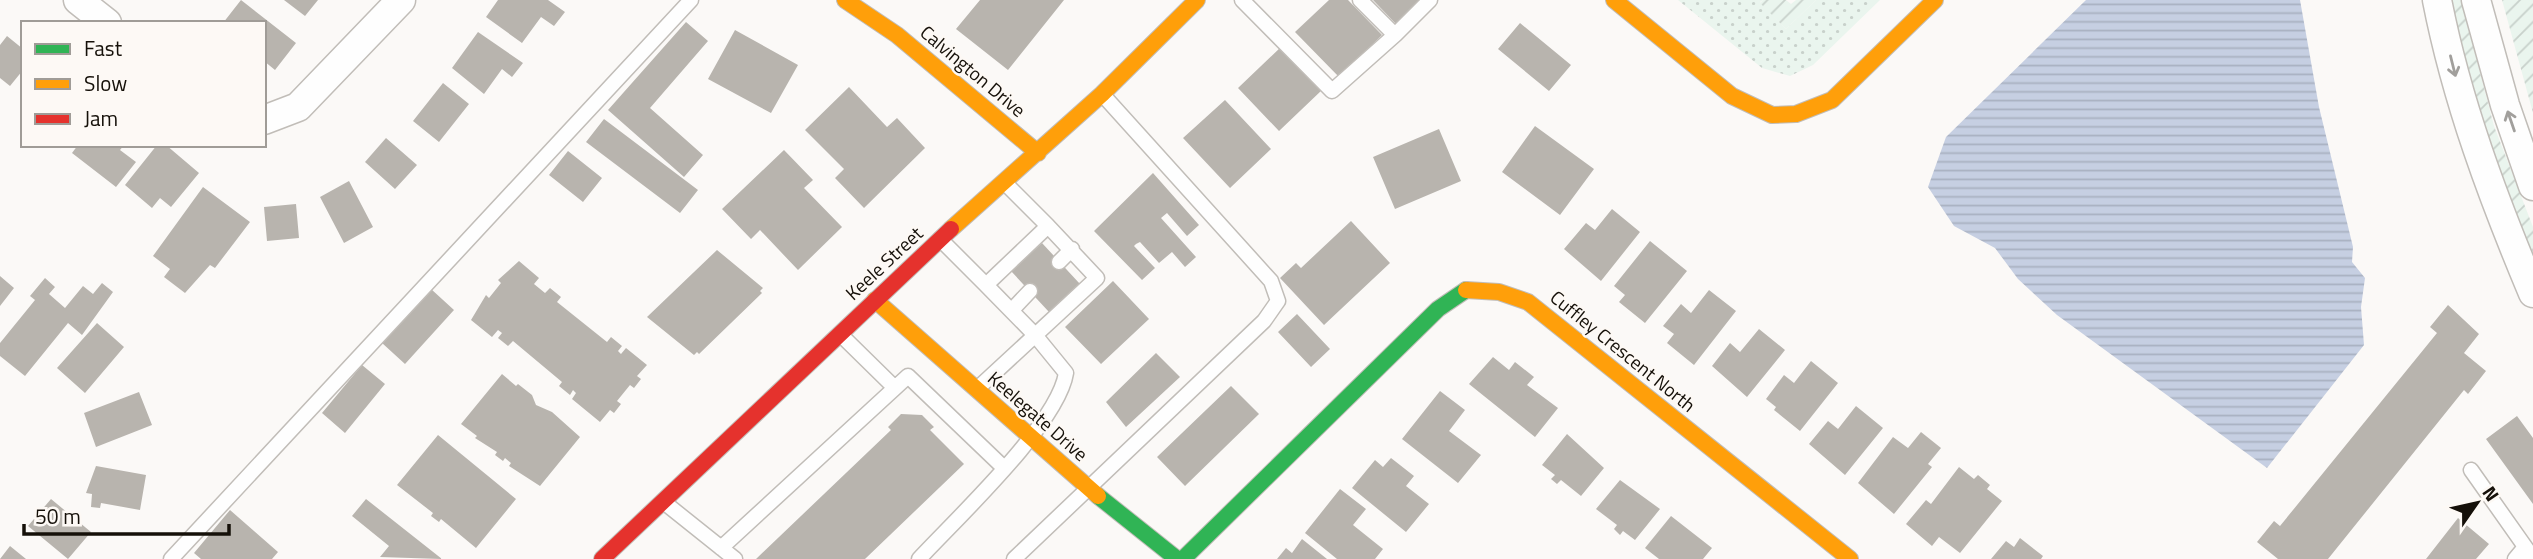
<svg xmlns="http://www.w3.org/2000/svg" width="2533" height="559" viewBox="0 0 2533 559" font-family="'Titillium Web',sans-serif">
<defs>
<pattern id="grass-dots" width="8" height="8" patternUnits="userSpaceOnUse" patternTransform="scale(1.75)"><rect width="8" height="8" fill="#eaf5ee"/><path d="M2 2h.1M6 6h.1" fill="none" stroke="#c8d1cb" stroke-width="1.8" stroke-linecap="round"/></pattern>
<pattern id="garden-furrows" width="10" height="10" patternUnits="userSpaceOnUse" patternTransform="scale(1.75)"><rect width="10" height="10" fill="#eaf5ee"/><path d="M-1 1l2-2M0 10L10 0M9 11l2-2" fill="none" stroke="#c8d1cb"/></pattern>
<pattern id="water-rules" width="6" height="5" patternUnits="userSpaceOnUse" patternTransform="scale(1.75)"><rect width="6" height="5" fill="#c6cfe2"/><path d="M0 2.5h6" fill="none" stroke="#a9b1c1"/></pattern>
</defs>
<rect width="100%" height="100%" fill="#fbf9f7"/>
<path fill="url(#grass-dots)" d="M1678,0h85l-3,2 26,27 30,-29h64l-67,65 -23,11 -28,-8z"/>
<path fill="url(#garden-furrows)" d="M1763,0h23l5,4 5,-4h20l-30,29 -26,-26z
M2450,0h11l33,126 39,101v27c-39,-80 -64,-168 -83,-254z
M2502,0h31v113z"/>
<path fill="url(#water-rules)" d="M2086,0h214l19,107 34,140 -1,15 13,16 -4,29 3,38 -97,123 -210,-153 -39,-36 -23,-31 -41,-22 -26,-39 18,-50z"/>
<path fill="#b8b4ae" d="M241,0l55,43 -21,27 -11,-9v-38h-41z
M284,0h34l-13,16z
M498,0h50l17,12 -11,14 -13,-9 -19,26 -36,-26z
M980,0h84l-56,70 -52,-41z
M1329,0h19l34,35 -43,42 -44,-45z
M1373,0h49l-25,25z
M686,22l22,19 -58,67 53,47 -19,22 -76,-67z
M1520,23l51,42 -22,26 -51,-42z
M735,30l63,35 -27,48 -63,-34z
M478,32l45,31 -11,14 -10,-8 -18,25 -32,-26z
M7,36l16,13v21l-13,16 -10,-8v-33z
M1281,47l41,43 -43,41 -41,-43z
M443,83l26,21 -30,38 -26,-21z
M849,87l38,40 10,-9 28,30 -61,60 -29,-30 9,-9 -39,-39z
M1225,100l46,49 -41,39 -47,-50z
M604,119l94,71 -18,23 -94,-71z
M1535,126l59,43 -34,46 -58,-43z
M1439,129l22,52 -66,28 -22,-52z
M386,138l31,27 -22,24 -30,-27z
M78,145h46l-4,5 16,12 -20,25 -44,-34z
M157,145h9l33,28 -28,34 -11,-9 -8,10 -27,-23z
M784,150l29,30 -9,8 38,39 -44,43 -38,-40 -9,9 -29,-30z
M568,151l34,27 -19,24 -34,-27z
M1153,173l46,52 -12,11 -20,-23 -6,5 35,39 -11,10 -13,-15 -13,11 -19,-21 -4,2 -2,2 21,22 -13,12 -48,-49z
M349,181l24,46 -29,16 -24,-46z
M203,187l47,35 -35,46 -5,-3 -25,28 -21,-16 6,-8 -17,-13z
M296,204l3,34 -32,3 -3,-34z
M1612,209l28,23 -39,49 -37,-32 22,-26 9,7z
M1351,221l39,42 -66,62 -44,-47 16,-15 5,5z
M1650,241l37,30 -42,52 -26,-21 6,-7 -11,-9z
M1042,243l38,41 -31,28 -38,-41z
M717,250l46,38 -3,3 2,2 -63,61 -2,-2 -3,3 -47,-38z
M519,261l20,17 -5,6 11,9 5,-5 11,9 -4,5 50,40 4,-5 11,9 -4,5 3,3 5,-6 21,17 -10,11 4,3 -7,9 -4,-3 -13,16 4,3 -7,9 -4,-3 -10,12 -28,-23 4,-6 -3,-3 -3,5 -11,-9 3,-4 -49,-41 -5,5 -10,-8 4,-5 -4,-3 -6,7 -21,-17 15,-25 3,3 12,-15 -3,-3z
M0,276l14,12 -14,18z
M45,278l10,9 -6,7 16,14 18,-22 10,8 9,-11 11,9 -31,43 -14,-12 -43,53 -25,-20v-13l35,-43 -5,-4z
M1113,281l36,38 -48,45 -36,-37z
M431,289l23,21 -49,54 -23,-21z
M1709,290l27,21 -42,54 -27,-22 7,-9 -11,-8 18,-22 10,9z
M2448,305l31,29 -15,19 22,18 -18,23 -4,-4 -136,169h-50l-21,-17 17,-21 6,5 157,-193 -7,-6z
M1297,314l33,35 -19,18 -33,-35z
M97,323l27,24 -39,46 -28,-25z
M1759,329l26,21 -38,47 -35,-31 18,-23 10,9z
M1156,353l24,24 -54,50 -20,-25z
M1493,357l16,13 6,-8 19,15 -7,8 31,23 -23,29 -66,-53z
M1811,361l27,22 -38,48 -26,-21 2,-3 -10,-8 18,-24 10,8z
M362,365l23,19 -40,49 -23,-20z
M502,374l14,12 2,-2 14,11 4,10 16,7 28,25 -40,49 -31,-20 2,-3 -6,-5 -2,3 -8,-6 2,-3 -22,-14 2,-2 -16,-12z
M1231,386l28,28 -74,72 -28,-29z
M1440,391l25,19 -16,21 32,24 -23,28 -56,-44z
M139,392l13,33 -56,22 -12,-34z
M1856,406l27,22 -38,47 -36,-31 19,-23 10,8z
M901,414l21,1 12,12 -4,3 34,34 -99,95h-109l135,-129 -3,-3z
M2517,416l16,22v66l-47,-65z
M1921,432l20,16 -13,16 4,3 -38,47 -36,-31 35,-46 15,11z
M1567,434l37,34 -23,28 -20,-16 -4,4 -6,-5 4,-4 -13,-10z
M438,435l78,64 -40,49 -35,-29 -2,3 -8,-6 2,-3 -36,-28z
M1391,458l23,18 -8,10 23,18 -23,28 -54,-44 23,-28 8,7z
M96,466l50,9 -6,35 -39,-7 -1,5 -9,-1 1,-13 -6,-1z
M1959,467l15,12 4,-4 12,10 -3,4 15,12 -42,52 -21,-16 -7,9 -26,-22 20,-24 5,4z
M1620,480l40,29 -25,31 -12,-9 -3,4 -6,-6 3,-4 -21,-16z
M1340,489l26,20 -13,16 30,24 -8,10h-38l-32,-26z
M51,499l40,33 -23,27 -40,-33z
M366,499l76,60 -62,-2 9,-11 -37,-30z
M230,510l48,42 -6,7h-71l-7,-6z
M1671,516l41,32 -9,11h-44l-14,-11z
M2458,518l31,26 -13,15h-50z
M2020,538l23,18 -2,3h-50l15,-18 8,6z
M1302,539l25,20h-50l9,-11 6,5z
M10,546l16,13h-26z"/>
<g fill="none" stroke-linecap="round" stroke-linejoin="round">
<defs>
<path id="lane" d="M1242,0l90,91 63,-56 -35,-35
M1395,35l35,-35
M1004,182l44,44
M940,239l46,46
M1059,262l13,-13
M1012,310l18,-19
M841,335l54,53
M2471,470l62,88
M665,503l70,56
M721,548l187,-172 95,91
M171,559l520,-559
M919,559c38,-41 139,-135 147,-186l-31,-38 -49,-50 62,-59 49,52 -120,111
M1014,559l250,-238 14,-20 -7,-20 -168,-186
M2515,559l10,-12"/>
<path id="street" d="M78,0l29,23
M2437,0c20,102 56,198 96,293
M2476,0l29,105 28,81
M264,120l34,-13 103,-107"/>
<path id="fast" d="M1098,496l79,63
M1183,559l255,-250 28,-19"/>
<path id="slow" d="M845,0l52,35 141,118
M1614,0l118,96 40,19 24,-1 36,-14 103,-100
M951,229l151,-135 95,-94
M1466,290l33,2 29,10 322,257
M875,300l223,196"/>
<path id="jam" d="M602,559l349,-330"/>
</defs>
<use href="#lane" stroke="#c1bdb8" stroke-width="17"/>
<use href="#street" stroke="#c1bdb8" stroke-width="31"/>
<use href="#fast" stroke="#c1bdb8" stroke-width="18"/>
<use href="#slow" stroke="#c1bdb8" stroke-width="18"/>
<use href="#jam" stroke="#c1bdb8" stroke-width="18"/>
<use href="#lane" stroke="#fefefe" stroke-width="14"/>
<use href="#street" stroke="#fefefe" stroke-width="28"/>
<use href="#fast" stroke="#30b455" stroke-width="16"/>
<use href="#slow" stroke="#ff9f0a" stroke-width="16"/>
<use href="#jam" stroke="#e5322d" stroke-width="16"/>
</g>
<defs><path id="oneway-shaft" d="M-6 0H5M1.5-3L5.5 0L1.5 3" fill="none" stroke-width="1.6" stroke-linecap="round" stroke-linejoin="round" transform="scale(1.75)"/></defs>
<g stroke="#a19f9c">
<use href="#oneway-shaft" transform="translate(2453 66) rotate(76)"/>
<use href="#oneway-shaft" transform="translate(2511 121) rotate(-109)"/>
</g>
<g text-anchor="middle" stroke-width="5" stroke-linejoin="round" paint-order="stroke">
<g font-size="19" fill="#151009" stroke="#fdf9f5">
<text transform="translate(973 71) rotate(40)" y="7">Calvington Drive</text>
<text transform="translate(884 263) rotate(-43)" y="7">Keele Street</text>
<text transform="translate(1623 351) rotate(39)" y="7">Cuffley Crescent North</text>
<text transform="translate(1038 416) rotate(41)" y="7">Keelegate Drive</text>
</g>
</g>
<rect x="21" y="21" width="245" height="126" fill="#fdf9f5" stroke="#a09c97" stroke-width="2"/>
<rect x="35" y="44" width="35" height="10" fill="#30b455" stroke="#a09c97" stroke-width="2"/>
<text x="84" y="56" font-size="21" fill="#151009">Fast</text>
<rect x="35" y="79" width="35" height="10" fill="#ff9f0a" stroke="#a09c97" stroke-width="2"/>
<text x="84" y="91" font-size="21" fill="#151009">Slow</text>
<rect x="35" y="114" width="35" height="10" fill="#e5322d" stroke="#a09c97" stroke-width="2"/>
<text x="84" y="126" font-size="21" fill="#151009">Jam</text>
<g transform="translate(2477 503) rotate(56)" stroke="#fdf9f5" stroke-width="5" paint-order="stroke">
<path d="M0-5L12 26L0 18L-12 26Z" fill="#151009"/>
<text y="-10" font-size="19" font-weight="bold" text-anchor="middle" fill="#151009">N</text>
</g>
<path d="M24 524v10h205v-10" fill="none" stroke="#151009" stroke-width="3.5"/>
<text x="35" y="524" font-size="21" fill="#151009" stroke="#fdf9f5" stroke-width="5" paint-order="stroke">50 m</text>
</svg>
